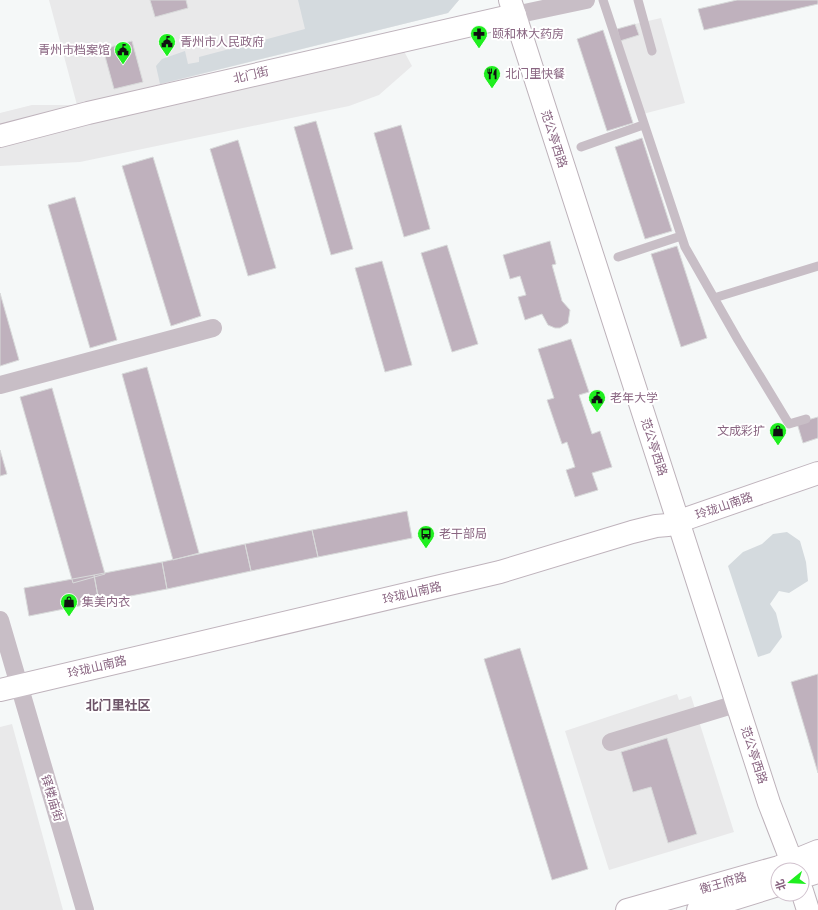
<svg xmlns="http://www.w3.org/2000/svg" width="818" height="910" viewBox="0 0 818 910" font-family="Barlow,'Noto Sans SC',sans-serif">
<rect width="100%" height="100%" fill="#f5f8f8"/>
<path fill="#e9e9ea" d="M49,0h410l-11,13 -371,92 -1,4 317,-78 19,35 -33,29 -30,11 -269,56 -80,4v-53l32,-8h45z
M661,18l24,85 -42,11 -23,-73 19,-6 -4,-11z
M677,694l2,6 12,-4 43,136 -125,38 -44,-139z
M12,724l51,186h-63v-183z"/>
<path fill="#d4dade" d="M298,0h161l-11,13 -288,71 -4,-18 6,-7 23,-8 3,13 11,-2v-5l106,-28z
M787,532l13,9 6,21 2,19 -19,12 -10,-2 -9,13 6,9 6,24 -12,16 -12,4 -30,-91 15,-14 19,-8 11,-10z"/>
<path fill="#bfb1bd" stroke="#d8dada" d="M150,0h36l2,8 -33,9z
M737,0h81v4l-114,26 -6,-21z
M635,24l4,11 -19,6 -3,-12z
M603,30l30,93 -26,8 -30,-92z
M132,41l11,41 -29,7 -11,-40z
M316,121l37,128 -22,6 -37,-128z
M401,125l29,104 -26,8 -30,-104z
M642,138l30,93 -27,8 -30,-92z
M238,140l38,128 -28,8 -38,-127z
M153,157l48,159 -30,10 -49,-160z
M75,197l42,143 -27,8 -42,-143z
M550,241l6,23 -4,1 10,36 8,9 -2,13 -8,5h-5l-7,-3 -6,-11 -17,6 -7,-23 8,-2 -6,-19 -10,3 -7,-24z
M447,245l31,99 -26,8 -31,-99z
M677,246l30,92 -26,9 -30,-93z
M382,261l30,104 -27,7 -30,-104z
M0,293l19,67 -19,6z
M571,339l18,53 -10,3 13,39 8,-3 12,36 -20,6 6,17 -23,7 -9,-27 9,-3 -8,-25 -5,2 -15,-44 7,-2 -16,-49z
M147,367l52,186 -26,7 -51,-186z
M52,388l53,186 -32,9 -53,-186z
M818,417v21l-15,5 -6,-20z
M0,450l7,24 -7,2z
M407,511l5,27 -94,19 -6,-27z
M312,530l6,27 -67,14 -6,-27z
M245,544l6,27 -84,18 -5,-27z
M162,562l5,27 -68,13 -5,-27z
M94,575l5,27 -70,14 -5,-28z
M520,648l68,221 -36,11 -68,-221z
M818,674v99l-27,-91z
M667,738l30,96 -29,9 -17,-56 -18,5 -12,-40z"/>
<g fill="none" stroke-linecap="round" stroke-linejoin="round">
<defs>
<path id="secondary" d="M0,136l88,-23 427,-98
M0,690l500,-118 132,-40 24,-6 12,-1 150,-52
M802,877l16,-5
M627,910l152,-43 39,-16
M698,910l80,-25"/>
<path id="primary" d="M510,0l259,803 26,67
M802,891l6,19"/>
</defs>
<use href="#secondary" stroke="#bfb3bc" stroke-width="24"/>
<use href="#primary" stroke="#bdb2ba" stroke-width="24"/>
<path stroke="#c8bec6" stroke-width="9" d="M603,0l82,247 53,93 51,84 17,-5
M638,0l14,51
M581,147l62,-22
M618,257l63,-21
M714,298l104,-32"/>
<path stroke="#c8bec6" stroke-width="18" d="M515,15l71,-15
M0,385l213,-57
M0,620l85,290
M611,742l115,-35"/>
<use href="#secondary" stroke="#fff" stroke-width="22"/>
<use href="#primary" stroke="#fff" stroke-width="22"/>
</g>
<defs>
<symbol id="pharmacy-pin" viewBox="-11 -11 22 30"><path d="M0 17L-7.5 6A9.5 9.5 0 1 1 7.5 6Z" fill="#1fef1f" stroke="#fff"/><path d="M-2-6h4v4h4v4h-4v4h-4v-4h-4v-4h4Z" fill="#111"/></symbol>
<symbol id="civic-pin" viewBox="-11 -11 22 30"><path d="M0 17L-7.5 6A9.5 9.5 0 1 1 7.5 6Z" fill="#1fef1f" stroke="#fff"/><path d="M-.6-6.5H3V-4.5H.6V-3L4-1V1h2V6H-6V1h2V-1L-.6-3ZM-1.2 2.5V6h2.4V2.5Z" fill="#111"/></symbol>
<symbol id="restaurant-pin" viewBox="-11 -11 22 30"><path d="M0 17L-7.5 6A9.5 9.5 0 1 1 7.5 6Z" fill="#1fef1f" stroke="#fff"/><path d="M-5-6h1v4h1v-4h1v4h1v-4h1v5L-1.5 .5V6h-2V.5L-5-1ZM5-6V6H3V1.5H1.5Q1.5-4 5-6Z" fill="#111"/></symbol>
<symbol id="shop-pin" viewBox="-11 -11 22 30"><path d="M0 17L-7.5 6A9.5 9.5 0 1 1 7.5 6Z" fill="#1fef1f" stroke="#fff"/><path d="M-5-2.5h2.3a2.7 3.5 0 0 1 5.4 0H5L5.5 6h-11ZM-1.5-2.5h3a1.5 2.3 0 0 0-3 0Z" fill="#111"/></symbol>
<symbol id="bus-pin" viewBox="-11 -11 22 30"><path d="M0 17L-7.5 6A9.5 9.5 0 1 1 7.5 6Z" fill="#1fef1f" stroke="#fff"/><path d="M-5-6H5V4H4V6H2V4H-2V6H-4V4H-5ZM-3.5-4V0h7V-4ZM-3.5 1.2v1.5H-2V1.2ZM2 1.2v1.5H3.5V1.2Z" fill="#111"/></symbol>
</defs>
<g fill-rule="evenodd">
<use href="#pharmacy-pin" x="469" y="24" width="20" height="27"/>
<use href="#civic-pin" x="157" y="32" width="20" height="27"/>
<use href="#civic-pin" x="113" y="40" width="20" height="27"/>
<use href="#restaurant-pin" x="482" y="64" width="20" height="27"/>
<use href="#civic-pin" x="587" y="388" width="20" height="27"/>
<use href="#shop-pin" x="768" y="421" width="20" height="27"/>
<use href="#bus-pin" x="416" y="524" width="20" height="27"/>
<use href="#shop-pin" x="59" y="592" width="20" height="27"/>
</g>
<g text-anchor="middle" stroke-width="4" stroke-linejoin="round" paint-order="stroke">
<g font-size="12" fill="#896581" stroke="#fff" text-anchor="start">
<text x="492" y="38">颐和林大药房</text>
<text x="180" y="46">青州市人民政府</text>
<text x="110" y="54" text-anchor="end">青州市档案馆</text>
<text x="505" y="78">北门里快餐</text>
<text x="610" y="402">老年大学</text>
<text x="765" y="435" text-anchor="end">文成彩扩</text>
<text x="439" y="538">老干部局</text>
<text x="82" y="606">集美内衣</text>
</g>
<g font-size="12" fill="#896581" stroke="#fff">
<text transform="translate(251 75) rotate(-13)" y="4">北门街</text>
<text transform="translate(554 139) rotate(72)" y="4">范公亭西路</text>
<text transform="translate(654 447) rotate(72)" y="4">范公亭西路</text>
<text transform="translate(724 506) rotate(-19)" y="4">玲珑山南路</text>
<text transform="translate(412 593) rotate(-13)" y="4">玲珑山南路</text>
<text transform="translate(97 667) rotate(-13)" y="4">玲珑山南路</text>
<text transform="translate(754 755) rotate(72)" y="4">范公亭西路</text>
<text transform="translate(52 798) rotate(73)" y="4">铎楼庙街</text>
<text transform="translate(723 883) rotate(-16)" y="4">衡王府路</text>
</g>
<g font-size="13" font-weight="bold" fill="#6d5468" stroke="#fff">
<text x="118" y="710">北门里社区</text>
</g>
</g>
<g transform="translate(790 882) rotate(252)"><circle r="19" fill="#ffffff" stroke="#d0c1cd"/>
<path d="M0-3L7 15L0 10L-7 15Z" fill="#1fef1f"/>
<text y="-6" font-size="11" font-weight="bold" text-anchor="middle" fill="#896581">北</text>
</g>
</svg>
